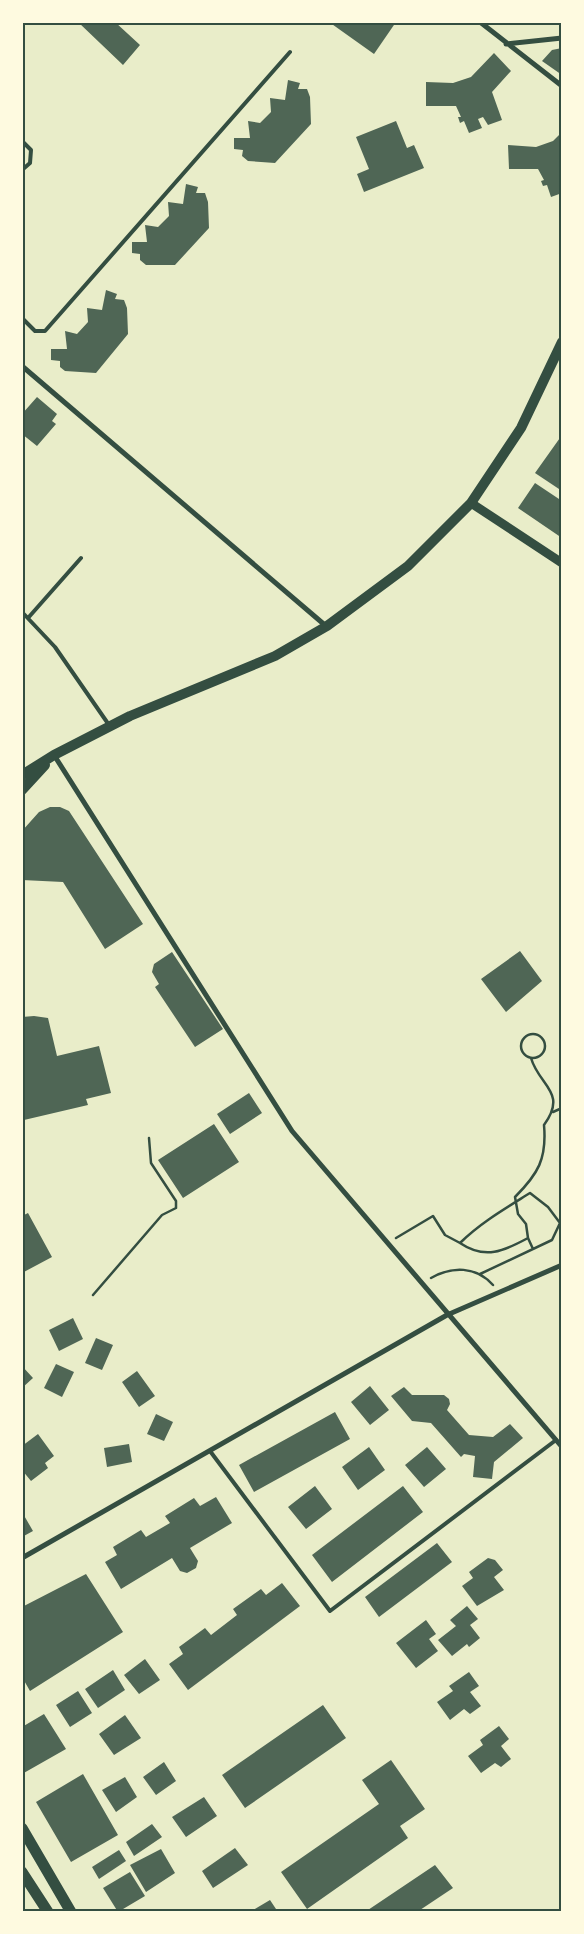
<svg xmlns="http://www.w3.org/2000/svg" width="584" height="1934" viewBox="0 0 584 1934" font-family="'Source Sans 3',sans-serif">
<rect width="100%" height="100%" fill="#e9edc9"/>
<path fill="#4f6655" d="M78,22h37l25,23 -17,20z
M329,22h67l-22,32z
M562,48v27l-20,-14 10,-11z
M494,53l17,18 -19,21 10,28 -14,5 -5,-8 -5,2 4,9 -13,5 -5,-12 -4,2 -2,-6h3l-5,-11h-30v-24l27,1 18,-6z
M288,80l12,3 -2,6h9l3,8 1,27 -36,39 -27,-2 -6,-5 1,-6 -9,-1v-11h16l-2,-17 12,2 11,-11 -1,-14 15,2z
M396,121l11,27 7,-3 10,23 -60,24 -7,-18 12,-5 -13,-32z
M562,132v61l-11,4 -4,-12 -4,1 -2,-5 3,-1 -6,-11h-29l-1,-24 28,2 17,-6z
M186,184l12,3 -2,6h9l3,9 1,26 -34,37h-29l-6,-5v-6l-8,-1v-11h15l-2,-17 13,2 11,-11 -1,-14 15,2z
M106,290l11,4 -2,5 9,1 3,8 1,26 -32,39 -31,-2 -5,-4v-6l-9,-1v-11h16l-2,-18 12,3 11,-12 -1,-14 15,2z
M37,397l20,17 -5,7 4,3 -19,22 -15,-12v-20z
M562,435v56l-27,-18z
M535,483l27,18v37l-44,-30z
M50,807h10l9,4 74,113 -38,25 -42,-67 -41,-2v-49l17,-19z
M520,951l22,30 -36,31 -25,-33z
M172,952l51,77 -28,18 -40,-60 4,-3 -7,-12 2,-8z
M34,1016l14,2 9,38 42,-10 12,47 -25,6 2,6 -64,15 -2,-103z
M249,1093l13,20 -32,21 -13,-20z
M214,1124l25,38 -56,36 -25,-38z
M28,1213l24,44 -30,16v-57z
M73,1318l10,21 -24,12 -10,-21z
M96,1338l17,7 -11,25 -17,-7z
M56,1364l18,8 -12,25 -18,-9z
M22,1366l11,12 -11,10z
M137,1371l18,25 -16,11 -17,-25z
M370,1386l19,24 -19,15 -19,-23z
M404,1387l8,8h32l5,4 1,5 -3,6 22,25 24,2 17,-13 13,14 -29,24 -2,17 -19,-2 2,-21 -11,-2 -3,3 -30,-34 -19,-2 -21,-25z
M335,1412l15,27 -96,53 -15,-27z
M156,1414l17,8 -9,19 -17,-7z
M38,1434l16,22 -9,7 3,5 -17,13 -9,-11v-24z
M129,1444l3,18 -25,5 -3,-19z
M369,1447l16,23 -27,20 -16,-23z
M427,1447l19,22 -22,18 -19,-22z
M315,1486l17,23 -26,20 -18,-22z
M403,1486l20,26 -91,70 -20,-27z
M216,1497l16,26 -42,25 8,13 -2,7 -9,5 -7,-2 -8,-13 -51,31 -16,-27 12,-7 -4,-8 28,-17 5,7 24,-14 -5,-7 29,-18 6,8z
M22,1512l11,19 -11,6z
M437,1543l15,19 -73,55 -14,-20z
M488,1558l7,2 8,10 -9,7 10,13 -27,16 -15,-20 11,-8 -4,-6z
M86,1574l37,58 -93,59 -8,-14v-70z
M282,1583l18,23 -112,84 -19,-26 14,-10 -4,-7 26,-19 6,7 26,-20 -4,-6 28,-20 5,6z
M467,1606l11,13 -8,6 10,13 -11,9 -2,-3 -15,12 -14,-16 18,-14 -6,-6z
M426,1620l10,14 -7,5 9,12 -22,17 -20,-25z
M145,1659l15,21 -21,14 -15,-19z
M113,1670l12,20 -27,18 -13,-19z
M469,1672l10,14 -9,6 11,14 -11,8 -6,-5 -14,11 -13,-18 16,-11 -4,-5z
M78,1691l14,22 -22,14 -14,-22z
M323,1705l23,33 -101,70 -23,-33z
M44,1714l22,35 -44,25v-47z
M125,1715l16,23 -27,17 -15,-21z
M499,1726l10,13 -8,7 10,13 -10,8 -6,-4 -14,10 -13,-17 15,-11 -3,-5z
M391,1760l34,49 -25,17 8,12 -101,71 -26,-37 98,-68 -17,-24z
M164,1762l12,19 -20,14 -13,-18z
M83,1774l35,61 -47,27 -35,-60z
M125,1777l12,20 -21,15 -14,-22z
M204,1797l13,19 -31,21 -14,-20z
M152,1824l10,13 -28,19 -8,-14z
M235,1848l13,17 -35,23 -11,-17z
M161,1849l14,24 -29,19 -16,-27z
M119,1850l7,11 -27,18 -7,-12z
M435,1865l18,23 -36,24h-52z
M130,1872l15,24 -27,16 -15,-24z
M270,1900l8,12h-28z"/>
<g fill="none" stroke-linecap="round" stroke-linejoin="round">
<path stroke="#344e41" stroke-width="2.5" d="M521 1046a12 12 0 1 1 24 0a12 12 0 1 1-24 0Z
M553,1112l9,-4
M396,1238l37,-22 12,19 15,8c20,-20 46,-35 70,-50l18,14 12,16 -8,17 -72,34
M528,1238l-2,-14 -8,-10 -3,-17c23,-23 32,-38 29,-72 24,-33 -5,-39 -13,-67
M460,1243c25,17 44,8 68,-5l5,11
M431,1278c21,-12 45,-12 62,7
M93,1295l69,-80 14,-7v-7l-25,-38 -2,-25"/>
<path stroke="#344e41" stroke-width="4" d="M22,141l9,9 -1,13 -8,7
M22,318l13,13h10l245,-279
M22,612l33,35 54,78
M28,618l53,-60
M210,1451l120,160 226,-171"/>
<path stroke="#344e41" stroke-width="5" d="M480,22l82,64
M506,44l56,-6
M22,366l304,260
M54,755l238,376 270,316
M22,1558l425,-243 115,-50"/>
<path stroke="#344e41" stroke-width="9" d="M471,503l91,60"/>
<path stroke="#344e41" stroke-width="10" d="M22,775l32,-20 76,-39 145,-60 52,-30 81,-60 63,-63 50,-75 41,-86
M22,790l23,-25"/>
<path stroke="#344e41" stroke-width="11" d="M22,1828l49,84
M22,1872l26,40"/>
</g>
<rect width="584" height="1934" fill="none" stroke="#fefae0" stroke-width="48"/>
<rect x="24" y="24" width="536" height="1886" fill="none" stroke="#344e41" stroke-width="2"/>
</svg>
